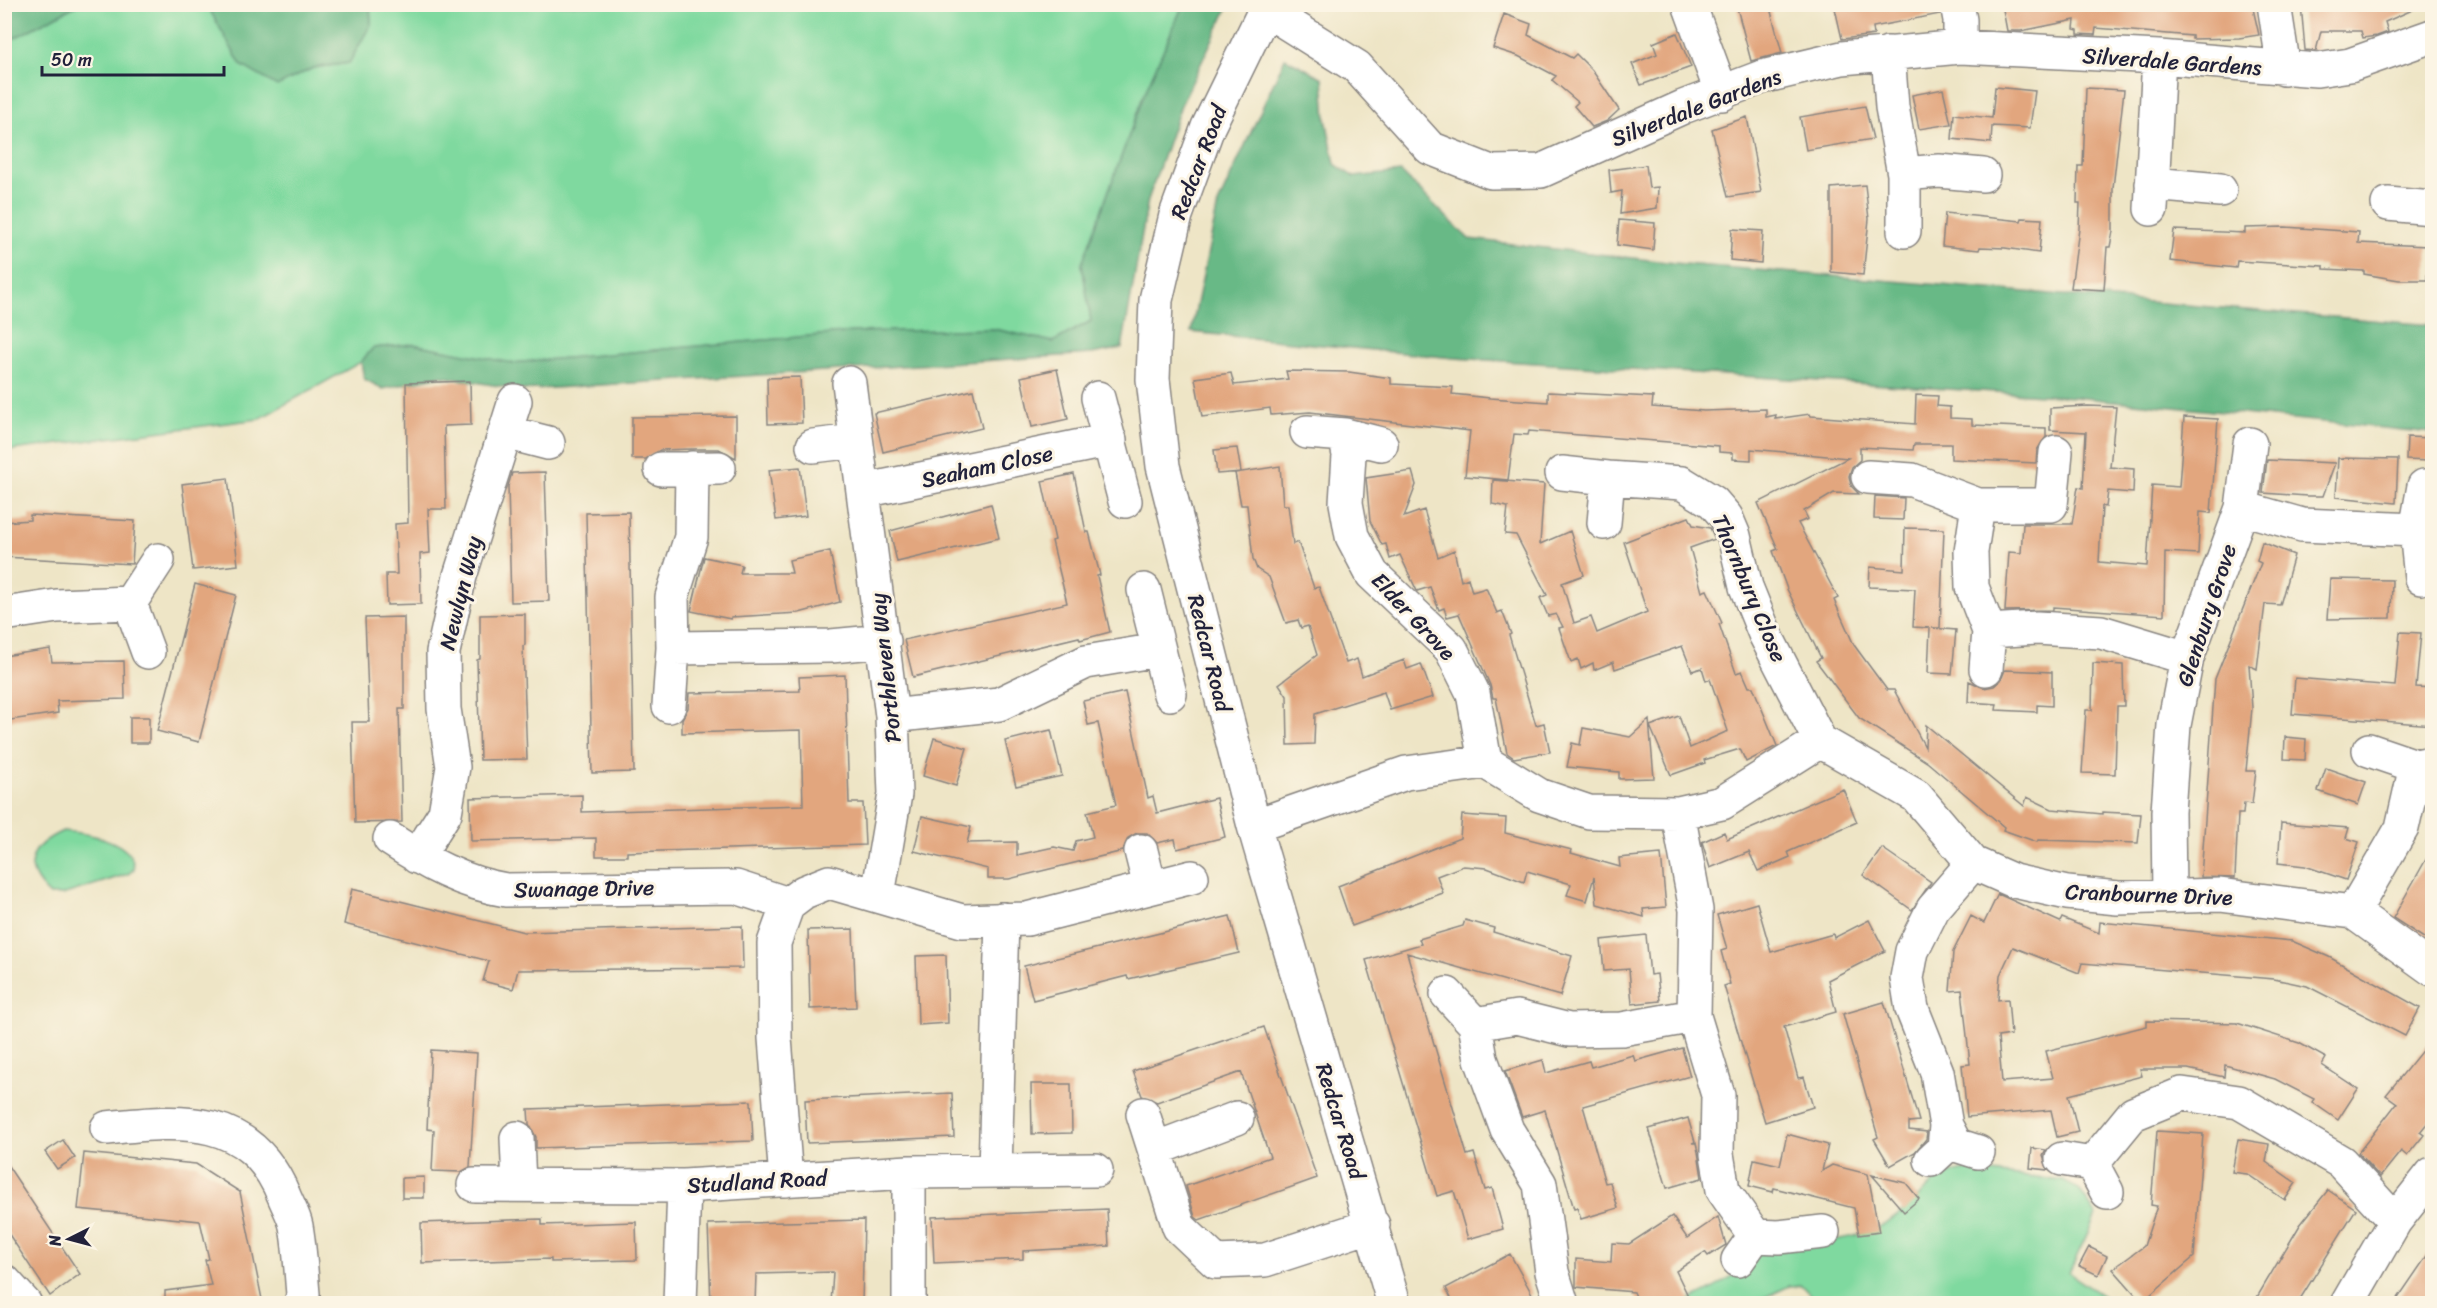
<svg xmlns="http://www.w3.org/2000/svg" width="2437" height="1308" viewBox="0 0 2437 1308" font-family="Sriracha,sans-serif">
<rect width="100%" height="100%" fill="#fcf5e5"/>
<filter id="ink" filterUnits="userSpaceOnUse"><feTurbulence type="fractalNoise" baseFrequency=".0167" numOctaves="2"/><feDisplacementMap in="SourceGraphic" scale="12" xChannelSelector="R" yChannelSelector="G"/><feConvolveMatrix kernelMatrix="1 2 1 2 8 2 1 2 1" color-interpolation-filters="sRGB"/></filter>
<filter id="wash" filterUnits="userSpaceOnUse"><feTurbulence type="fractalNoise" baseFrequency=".008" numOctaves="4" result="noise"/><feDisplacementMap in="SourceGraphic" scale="24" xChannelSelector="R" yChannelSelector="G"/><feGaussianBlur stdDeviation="1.35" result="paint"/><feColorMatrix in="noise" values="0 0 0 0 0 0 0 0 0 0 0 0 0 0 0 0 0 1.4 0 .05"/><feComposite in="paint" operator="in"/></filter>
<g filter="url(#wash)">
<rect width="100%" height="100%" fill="#eee5c6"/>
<path fill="#7fd99f" stroke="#507e6d" stroke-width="1.5" d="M77,5h130l34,60 37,20 35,-17 36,-5 22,-39 -1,-19h813l-40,92 -61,167 9,57 -38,21 -59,-13 -140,3 -342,31 -99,-19 -40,4 -12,14 -102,57 -254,32 -1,-408z
M63,831c23,2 71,9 71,38l-6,5 -66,21h-12c-30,-28 -21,-49 13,-64z
M1965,1170l98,11 16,8 17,26 -27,58 44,30h-295l-17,-18 -12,1 -35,17 -74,1c40,-17 55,-26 84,-59 42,-2 94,-1 130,-27 27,-19 35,-42 71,-48z"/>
<path fill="#67b986" stroke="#446e60" stroke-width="1.5" d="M5,4h72v1l-72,38z
M207,5h163l1,19 -22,39 -36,5 -36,18 -36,-21z
M1183,5h46l-48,100 -33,95 -26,148 -30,6 -570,36 -82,-14 -57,13 -19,-10 -3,-17 12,-14 40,-4 99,19 342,-31 140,-3 59,13 38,-21 -9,-57 61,-167z
M1285,58l38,20 3,41 9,45 19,13 47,-5 68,67 215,25 748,61v108l-358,-36 -620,-39 -263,-26 27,-128z"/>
<g id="blocks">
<path fill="#e2a67e" d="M1736,4h33l13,49 -31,8z
M1834,4h105l1,10 -67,13 1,8 -32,4z
M2002,4h250l7,31 -20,3 -47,1v-3l-96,-8 -1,7 -17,-1v-4l-4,-1 1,-9 -54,11h-14z
M2301,4h125l-41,18 3,10 -11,4 -14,2 -2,-7h-40l-5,20 -11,-1z
M1504,14l27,10 -3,11 44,23 4,-4 16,16 27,40 -12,11 -15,6 -18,-21 4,-4 -26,-22 4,-4 -38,-20 -25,-8z
M1677,33l14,34 -50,18 -9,-21 25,-10 -4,-11z
M1995,87l40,4 -5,37 -38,-2 -1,17 -39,-4 2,-25 38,4z
M2086,88l38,2 -11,98v43l-3,16h-3l-3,43 -33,-2 8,-59 1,-26h-3l1,-37h5z
M1943,89l8,35 -32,5 -7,-34z
M1865,106l8,33 -67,11 -6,-33z
M1747,117l14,75 -33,5 -16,-68z
M1646,165l3,23 9,-1 -1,21 -37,6 2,-23 -11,2 -2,-23z
M1865,185l4,34 -6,56 -32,-3v-84z
M1945,213l76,8 1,-3 20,1 -3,34 -34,-5 -25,-1 -1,3 -37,-4z
M1619,220l36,3 -2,27 -36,-5z
M2285,227l74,5 -1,11 70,3 -1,34h-28l-35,-6v-3l-40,-2v-3l-87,-5 -1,7 -66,-7 4,-31 71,3v-5z
M1732,229l31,2 -2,32 -31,-3z
M1057,369l11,50 -36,8 -11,-50z
M1286,371l63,1 42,6v6l62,3 -1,7 38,4 58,4v-10l105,5 -1,10 52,4 62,-2v8l10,-2 -1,4 35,-5 1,2 104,8 1,-29 22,1 -1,10 13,1v11l22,1v6l74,3v9l-9,13 -1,13 -85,-4v-15h-37l-1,6 -53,-3v13l-8,7 -3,9 2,10 8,8 -25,-1 -30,18 4,8 -10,4 40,75 -4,2 20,45 33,45h7l31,57 1,-22 98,81 3,-9 25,12 50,5v-2l39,2 -3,29 -100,-3 -1,2 -34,-12 1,-3 -77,-65 -68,-44 -43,-57 5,-3 -34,-69 -14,-38 5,-2 -20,-46 90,-45 -97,-9v11l-18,-1v-6l-14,-1v-6l-190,-15 -1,4 -14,-1 -6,46 -43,-4 5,-45 -160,-19 -39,3 -1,-7 -68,9 -7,-39 36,-5 3,12 54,-6z
M800,377l2,46 -34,1 -1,-46z
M470,381l1,44 -27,1 2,83h-18l2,44 -10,1 1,50 -34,1 -1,-31h11l-2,-50 13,-1 -2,-140z
M973,390l9,38 -99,24 -9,-39z
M2088,406l28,1 -6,60 24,2 -1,24 -25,-2 -2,16 -4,-1 -3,56 48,4 5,-81 27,2 5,-70 34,2 -7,94 -11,-1 -2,42 -33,-2 -1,63 -111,-8v3l-48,1 4,-59 12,1 2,-29h49l6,-37 5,1 3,-56 -36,-2v-22z
M736,416v42l-17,-9h-27l-32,1 -14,9h-14v-42z
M2407,437l24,1 -2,23 -23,-1z
M1237,448l4,24 -24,2 -3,-24z
M2338,458l60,1 -2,44 -60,-6z
M2267,460l68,3 -12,33h-16l-44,-3z
M1280,466l3,39h5l5,39 5,-2 16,46 5,-1 27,76 11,-4 5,17 42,-16 3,9 14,-5 12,33 -43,13 -6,-18 -69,22 -1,30 -26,1 -1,-49 -8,-12 38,-29 -9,-29 -7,2 -3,-8 -12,3 -17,-46 -12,-8 -4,-10 -6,-54h-6l-6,-32z
M800,467l6,49 -30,4 -7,-50z
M1412,471l4,14 -12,32 20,-7 14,47 16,-7 7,31 7,-3 4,14 14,-4 11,25 5,-2 9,23 -2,1 27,90 8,-2 6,29 -36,6 -7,-5 -11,-55h-3l-3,-13 -31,-71 -12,3 -3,-9 -5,2 -9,-23 -13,4 -17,-36 -10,4 -4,-15 -4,1 -12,-24 -4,-43z
M545,472l4,129 -38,1 -3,-116 4,-13z
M1074,474l12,58h3l11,43 -3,1 13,56 -30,8 -1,-3 -166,40 -9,-37 163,-37 -15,-62 3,-1 -13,-59z
M228,478l10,87 -45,5 -11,-86z
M1493,480l51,4 -4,60 30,-13 14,44 -22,8 12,40 17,-6 6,16 50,-21 -23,-70 65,-25 4,8 17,3 5,11 -25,9 12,44 5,-2 15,33 -3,1 17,49 6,-2 7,16h4l24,59 -31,16 -6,-13 -36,11 1,3 -34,12 -21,-49 29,-10 11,32 38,-17 -18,-52 -4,2 -4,-13 -10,3 -10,-25 -67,23 -2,-7 -19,8 -1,-7 -12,6 -3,-10 -7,3 -12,-34 4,-1 -7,-13 -8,2 -8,-18 7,-3 -31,-60 -11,-1 3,-27 -16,-3z
M1875,496l29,2 -1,22 -29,-1z
M991,504l8,34 -102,24 -7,-31z
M629,512l5,260 -42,1 -6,-260z
M30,515l105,6 -3,43 -128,-7v-35l26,-2z
M1905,528l39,1 -4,99h-8l24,2 -4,44 -24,-1 2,-45 -17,-1 2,-38 -46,-2 1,-20 34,3z
M2262,542l32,13 -14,50 -15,-1 -8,65 -8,-4 3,43 -6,63h10l-4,33 -8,-1 -1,11h-5l-3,64 -34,-1 14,-198 46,-116 -4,-2z
M830,551l10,51 -41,11 -68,4v2l-40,-8 13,-54 38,8 -2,8h52l-3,-13z
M2330,579l62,1 -1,38 -64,1z
M195,584l41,11 -37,147 -42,-11z
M525,614v31l-2,1 4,113 -47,1 -3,-100 3,-1v-44z
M404,617v92h-5l3,113 -47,1 -3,-101h17l-4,-104z
M2400,632l21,1 -5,54 17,1v37l-141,-11 3,-36 100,8z
M50,649l2,13 72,-1 1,38 -68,2 1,12 -54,8v-65z
M2093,663l30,2 1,41h-7l-2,68 -33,-1 4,-63h6z
M2005,670l47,2v34l-15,-1v7l-41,-2 1,-6 -29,-2 1,-21 15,7 10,-2 7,-6z
M845,675l4,128h14l2,42 -238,7v4h-31v-18l-125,3 -1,-43 112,-3v17l221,-7 -2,-75 -119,3v-14l6,-11 1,-15 111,-2 -1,-14z
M1125,692l23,106 5,-2 4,17 59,-15 9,39 -48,12 -2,-10 -18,4 -10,-10h-10l-9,5 -5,13 -114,28h-21v-10l-74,-18 8,-35 49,11 -4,16 50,-1v13l37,-8 19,4 3,-10 17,-4 -6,-25 29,-7 -18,-82 -10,2 -5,-24z
M130,717h19v26h-19z
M1649,720l5,58 -35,1v-7l-52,-5 5,-24 8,2 3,-17 47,9z
M1051,730l11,46 -46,10 -11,-45z
M2285,737l21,2 -1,21 -21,-1z
M934,738l33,10 -11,38 -33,-10z
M2326,768l40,14 -8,23 -40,-14z
M1843,789l14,33 -69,30 2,5 -32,14 -9,-19 -39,16 -8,-26 22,-10 3,7z
M1462,815l44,3 -1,15 67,17 -1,3 49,14 -1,-9 42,-4 5,53 -23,2 1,8 -47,-13 -3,-27 -7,24 -20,-6 4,-11 -44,-13 -3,11 -37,-14 -24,-2 -26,10 6,17 -91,33 -14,-40 122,-48z
M2281,823l68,5 -3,10 13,4 -13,38 -41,-14 -27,-3z
M2433,847v97l-40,-26z
M1882,848l49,34 -19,28 -49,-35z
M352,889l172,43 218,-6 1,42 -225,2 -5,19 -30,-8 6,-20 -145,-37z
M1998,894l62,28 2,-4 37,15 1,-11 192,19 37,16 91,51 -15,28 -98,-50 -33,-7 -192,-16 -3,10 -66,-26 -13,28 -2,25 10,-1 3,36 -13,2 4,45 51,-4 -7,-27 101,-25v-5l90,2 62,20 27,15 -4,7 36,24 -20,31 -26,-18 2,-3 -39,-20 -50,-14 -1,12 -36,-8h-48l2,7 -73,19 9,37 -21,5 -6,-27 -84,7 -5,-52 8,-1 -8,-74 -12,1 3,-39 18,-36 13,7z
M1757,903l14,49 62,-18 1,4 35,-18 16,31 -57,29 8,32 -52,15 14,51 6,-1 9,30 -48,15 -41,-136 6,-2 -9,-33 6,-2 -10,-34z
M1230,916l9,37 -111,26 -1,-3 -94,24 -9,-34z
M1465,920l29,8 -1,4 79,24 -12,40 -153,-43 60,202 7,-2 11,37 7,-2 11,41 -35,10 -14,-48 -17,5 -71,-236 55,-16 -2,-5 44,-13z
M853,929l3,78 -46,2 -2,-79z
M1646,935l4,40 7,-1 3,27 -28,3 -3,-35 -25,2 -3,-31z
M946,955l2,68 -30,2 -2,-69z
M1884,1002l35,119 -10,1v8l18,2 -1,7 -11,13 -25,14 -16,-27 4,-2 -35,-123z
M1264,1027l53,151 -118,42 -4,-3 -9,-31 84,-29 -29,-85 -84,30 -15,-6 -9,-25z
M2433,1037v79l-13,16 4,3 -17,21 -6,-5 -21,26 -22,-24 39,-50 -11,-8z
M1682,1048l8,28 -107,30 22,77 5,-1 8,26 -37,11 -4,-11 -3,1 -29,-99 -23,7 -17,-46 38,-11 3,13 43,-12 2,6 42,-12 2,6z
M431,1050l46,3 -7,114 -9,5 -29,-1 2,-41 -7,-1z
M1031,1084h40l1,49 -40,1z
M952,1093l2,44 -147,6 -2,-43z
M751,1101l2,40 -217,7v-11l-7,-13 -1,-15z
M1688,1118l7,24 -3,1h4l2,9 4,26 -35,10 -18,-59z
M2157,1131l46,3 -9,123 -52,45 -29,-33 31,-23 13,-40 -6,-1z
M1787,1134l41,11 -6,26 10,-6 36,9 11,58 -20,3 -5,-27 -80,-20 -1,4 -24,-6 5,-27 26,6z
M2238,1139l31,5 -3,18 30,21 -11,17 -38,-26 -15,-2z
M63,1140l12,18 -18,11 -12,-17z
M2032,1148l14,2 -3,6 5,14 -18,-2z
M84,1153l112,11 44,28 23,112h-98v-13l46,-6 -6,-25 4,-1 -9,-38 -122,-12z
M4,1160l76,114 -30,22 -46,-69z
M1872,1175l34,8 13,16 -15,13z
M424,1177v21h-22v-20z
M2328,1190l28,19 -59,95h-44l47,-79z
M1107,1209l2,37 -86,5v8l-89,4 -2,-46z
M1672,1216l15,22 31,-21 8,28 -18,11 -3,-4 -29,19 16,33h-53l-5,-12 -58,-5v-28l35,3 1,-19 17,1z
M542,1219v6l94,-3 1,38 -86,2v-3l-129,4 -1,-40z
M864,1220l-2,84h-31l2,-32 -77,2 -1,30h-44l-3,-80z
M2089,1247l18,9 -9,19 -19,-9z
M2433,1247v57h-39z
M1510,1254l22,40 -17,10h-61l-8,-16z"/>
</g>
</g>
<g filter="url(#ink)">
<use href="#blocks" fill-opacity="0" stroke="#888480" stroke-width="1.5"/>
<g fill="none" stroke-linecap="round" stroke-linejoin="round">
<defs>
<path id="minor" d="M1268,4l-60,123 -32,88 -20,85 -3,79 10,87 91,360 140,478
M1689,4l33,90
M1957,4l3,16v27
M2274,4l10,65
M1266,10l91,57 73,81 61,24 50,-1 142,-64 79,-30 80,-19 118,-11 199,10 158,13 33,-5 82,-29
M1888,53l4,54 12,67v57
M1904,174l35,-3 44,4
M2152,184l68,6
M2388,204l44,4
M2151,209l8,-152
M849,383l43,333 3,78 -17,101
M1098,398l27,103
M505,432l43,11
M1307,432l38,3
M1381,444l-36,-9 4,20 -3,48 6,33 20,38 79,75 22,44 12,69
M813,446l42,-5
M661,469l58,-1
M1562,473l46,5
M1868,477l44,3 66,25 -7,47 1,35 17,44 48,-3 64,4 86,26
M863,491l247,-51
M1978,505h73l5,-53
M2242,508l60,17 114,5 8,-44
M1604,523l4,-45 74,5 31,19 13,15 8,19 12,51 19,47 55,107
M2416,530l5,48
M1144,590l26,104
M4,614l53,-8 73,-3
M673,648l158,-2 53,-5
M148,652l-18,-49 28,-43
M1986,669l3,-38
M669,706l4,-58 -1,-51 19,-60 1,-69
M892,716l107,-12 87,-42 72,-12
M2369,750l47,16
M1678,813l18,97 -2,106 24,79 -1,59 6,36 32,46 24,1 44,-5
M1254,826l152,-53 79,-11 54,33 50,17 89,1 44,-10 98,-62 96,55 57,67 41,18 53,12 51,5 102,-3 133,17 79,57
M390,839c36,24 73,44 116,51l230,-3 52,17
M1141,851l9,36
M417,857l28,-44 8,-46 -9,-58 -1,-57 17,-76 55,-175
M2169,896l-1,-84 6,-87 13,-67 55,-150 8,-64
M2353,912l49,-84 14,-62 16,-3
M1447,994l28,30
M1143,1114l36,113 37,35 49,-2 108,-35
M1946,1126l-9,-54 -25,-63 -5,-31 5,-27 21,-42 40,-46
M107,1128c75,-8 143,-15 177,68 4,10 10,20 12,30 4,22 5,46 7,68l-2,10
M517,1138l2,47
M1155,1149l82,-31
M2062,1159l30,5 15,28
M1931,1160l13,-12 2,-22 10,19 22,7
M2092,1164l41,-50 49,-20 57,8 102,60 54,59
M995,1171l7,-252
M786,1180l-11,-142 -1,-95 14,-39 16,-12 25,-10 133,39 65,-2 165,-42
M474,1185l210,1 225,-14 187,-2
M1738,1260l17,-24
M4,1281l21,23
M680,1304l4,-118
M909,1304v-132
M1562,1304l-10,-32 -12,-88 -33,-54 -26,-71 -6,-35 42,-7 52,13 53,-1 72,-13
M2347,1304l48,-83 37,-47"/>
</defs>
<use href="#minor" stroke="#888480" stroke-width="36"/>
<use href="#minor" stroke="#fff" stroke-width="33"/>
</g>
</g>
<g text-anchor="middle" stroke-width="6" stroke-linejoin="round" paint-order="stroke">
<g font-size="22" fill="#22223b" stroke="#fcf5e5">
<text transform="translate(2172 61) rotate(4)" y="8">Silverdale Gardens</text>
<text transform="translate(1696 107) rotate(-21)" y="8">Silverdale Gardens</text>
<text transform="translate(1198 162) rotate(-69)" y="8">Redcar Road</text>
<text transform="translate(987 466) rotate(-12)" y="8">Seaham Close</text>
<text transform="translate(1750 588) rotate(67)" y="8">Thornbury Close</text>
<text transform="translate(460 593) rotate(-76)" y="8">Newlyn Way</text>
<text transform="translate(2206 615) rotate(-72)" y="8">Glenbury Grove</text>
<text transform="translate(1414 616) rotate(47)" y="8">Elder Grove</text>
<text transform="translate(1210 653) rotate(76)" y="8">Redcar Road</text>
<text transform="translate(885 668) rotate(-96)" y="8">Porthleven Way</text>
<text transform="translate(584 888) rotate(-1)" y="8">Swanage Drive</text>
<text transform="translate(2149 894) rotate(2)" y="8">Cranbourne Drive</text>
<text transform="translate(1341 1121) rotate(73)" y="8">Redcar Road</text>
<text transform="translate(757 1181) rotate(-3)" y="8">Studland Road</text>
</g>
</g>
<rect width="2437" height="1308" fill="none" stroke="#fcf5e5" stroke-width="24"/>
<g transform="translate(69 1239) rotate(264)" stroke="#fcf5e5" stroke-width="4.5" paint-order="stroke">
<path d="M0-4.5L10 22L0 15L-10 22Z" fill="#22223b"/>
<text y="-9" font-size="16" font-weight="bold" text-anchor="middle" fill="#22223b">N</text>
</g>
<path d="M42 66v9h182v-9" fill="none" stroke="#22223b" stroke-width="3"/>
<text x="51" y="66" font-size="18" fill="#22223b" stroke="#fcf5e5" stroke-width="4.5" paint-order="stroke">50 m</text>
</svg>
